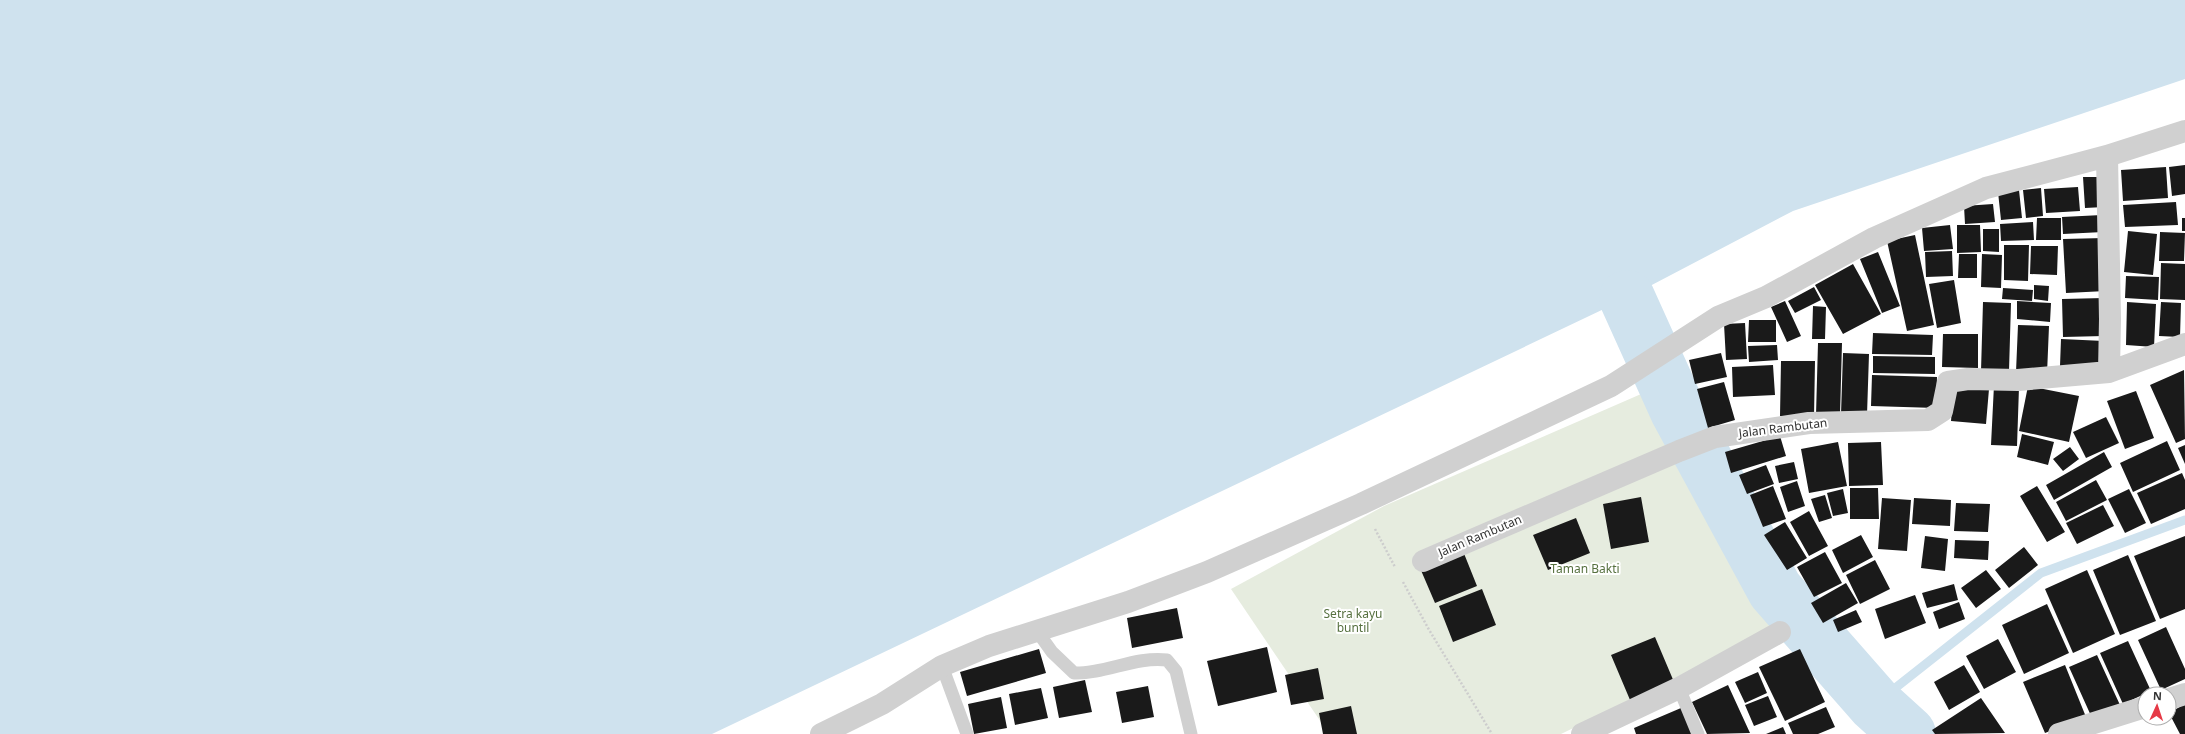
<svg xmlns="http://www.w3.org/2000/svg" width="2185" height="734" viewBox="0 0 2185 734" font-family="'Noto Sans',sans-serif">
<rect width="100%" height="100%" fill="#fff"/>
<path fill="#e6ecdf" d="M1648,391l132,232 -99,53 -120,58h-232l-98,-145 153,-83z"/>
<path fill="#cfe2ee" d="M0,0h2185v79l-392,132 -166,87 -915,436h-712z"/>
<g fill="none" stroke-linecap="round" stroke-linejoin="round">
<path stroke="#cfe2ee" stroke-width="9" d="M1875,704l166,-131 144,-53"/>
<path stroke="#cfe2ee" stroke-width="56" d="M1627,298l51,113 97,179 100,114 33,30"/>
</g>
<path fill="#1a1a1a" d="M2185,165v29l-13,2 -3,-29z
M2166,167l2,31 -45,3 -2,-31z
M2083,177h20l1,30 -19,1z
M2078,187l2,24 -34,2 -2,-24z
M2041,188l2,28 -17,2 -3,-28z
M2019,190l3,28 -21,2 -3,-28z
M2176,202l2,23 -53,2 -2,-22z
M1993,204l2,18 -30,2 -1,-18z
M2102,215l1,17 -40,2 -1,-17z
M2037,218h24v22h-25z
M2182,218h3v13h-3z
M2033,222l1,18 -33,1 -1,-17z
M1950,225l3,24 -29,2 -2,-23z
M1957,225h23l1,27 -24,1z
M1983,229h16v23l-16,-1z
M2128,231l29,3 -4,41 -29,-3z
M2160,232l25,1 -1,28h-25z
M1915,235l19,90 -27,6 -20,-90z
M2104,238l2,53 -40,2 -3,-54z
M2004,245h25l-1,36 -24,-1z
M2031,246h27l-1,29 -27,-1z
M1952,251l1,25 -27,1 -1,-25z
M1878,252l22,54 -18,7 -22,-54z
M1959,254h18v24h-19z
M1982,254l20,1 -1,33 -20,-1z
M2161,263l24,1v36l-25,-1z
M1853,264l28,50 -38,20 -28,-49z
M2126,276l33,1 -1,23 -33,-2z
M1954,280l7,43 -24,5 -8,-44z
M2034,285l15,1 -1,15 -14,-2z
M1814,287l7,13 -26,13 -7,-12z
M2003,288l30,2 -1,11 -30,-2z
M2104,298v38l-41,1 -1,-38z
M1785,301l16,35 -14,6 -16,-35z
M2017,301l34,2 -1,19 -33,-3z
M1983,302l28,1 -2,68h-28z
M2127,302l29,2 -2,43 -28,-2z
M2161,302l20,1 -1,34 -21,-1z
M1813,306l13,1 -1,32h-13z
M1749,320h27v22h-28z
M1745,323l2,36 -21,1 -2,-36z
M2018,325l31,1 -2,48 -31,-2z
M1873,333l60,2 -1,20 -60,-1z
M1943,334h35v34l-36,-1z
M2061,339l43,2 -2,27 -42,-2z
M1818,343h24l-2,73 -24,-1z
M1777,345l1,15 -29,2 -1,-16z
M1721,353l6,24 -32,7 -6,-24z
M1843,353l26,1 -2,61 -26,-1z
M1873,356l62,1v17l-62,-1z
M1781,361h34l-1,56 -34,-1z
M1773,365l2,30 -42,2 -1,-30z
M2184,370l1,69 -9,4 -26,-58z
M1872,375l65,2 -1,31 -65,-2z
M1724,382l11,38 -27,8 -11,-39z
M1994,385l25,2 -2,59 -26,-1z
M1954,386l35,3 -3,35 -35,-3z
M2028,386l51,10 -10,46 -50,-11z
M2136,391l18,47 -29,11 -18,-48z
M2106,417l13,26 -33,15 -13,-26z
M2022,434l32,8 -6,23 -31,-8z
M1780,436l6,20 -55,17 -6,-21z
M2167,441l13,29 -47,22 -13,-29z
M1838,442l9,44 -38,7 -8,-44z
M1881,442l2,43 -34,1 -1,-43z
M2185,445v19l-7,-16z
M2070,447l9,12 -16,12 -10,-12z
M2104,452l8,15 -58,33 -8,-15z
M1794,462l4,17 -19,4 -4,-17z
M1766,465l8,19 -27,10 -8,-19z
M2182,473l3,7v29l-34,15 -14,-31z
M2096,480l11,20 -41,21 -10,-19z
M1797,481l8,25 -17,6 -8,-25z
M1773,486l13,33 -23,8 -13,-32z
M2037,486l28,46 -18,10 -27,-46z
M1850,488h28l1,31h-29z
M1843,489l5,24 -15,3 -6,-23z
M2129,489l17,34 -21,10 -17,-34z
M1825,495l7,23 -13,4 -8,-23z
M1641,497l8,45 -38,7 -8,-45z
M1882,498l29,2 -4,51 -29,-2z
M1914,498l37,2 -1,26 -38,-2z
M1956,503l34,1 -2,28 -34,-1z
M2103,505l11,21 -37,18 -11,-21z
M1809,511l19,35 -19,10 -19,-34z
M1576,518l14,35 -42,17 -15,-35z
M1785,522l22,36 -20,12 -23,-35z
M1861,535l12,22 -30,16 -11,-23z
M1925,536l23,3 -3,32 -24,-3z
M2185,536v73l-25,10 -26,-63z
M1955,540l34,1 -1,19 -34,-2z
M2024,547l14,18 -29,23 -14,-18z
M1463,551l14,35 -42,17 -15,-35z
M1825,552l17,31 -28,14 -17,-30z
M2128,555l28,66 -36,14 -27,-65z
M1875,560l15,29 -30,15 -14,-29z
M1986,570l15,19 -25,19 -15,-20z
M2087,570l28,64 -42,19 -28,-64z
M1846,583l12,20 -35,20 -12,-20z
M1954,584l4,16 -31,8 -5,-15z
M1482,589l14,36 -43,17 -14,-36z
M1915,595l11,28 -41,16 -10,-30z
M1959,602l6,17 -26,10 -6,-17z
M2047,604l22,49 -45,21 -22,-49z
M1177,608l6,30 -51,10 -5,-30z
M1856,610l6,12 -24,10 -5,-12z
M2166,627l19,42v10l-24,11 -23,-50z
M1655,637l22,52 -44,18 -22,-52z
M1998,639l18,33 -32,17 -18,-33z
M2128,641l23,50 -28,13 -23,-51z
M1267,647l10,45 -59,14 -11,-45z
M1039,649l7,24 -79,23 -7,-24z
M1800,649l25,53 -40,19 -26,-54z
M2097,655l23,50 -28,13 -23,-51z
M1964,665l16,27 -31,18 -15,-28z
M2065,665l21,52 -41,16 -22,-51z
M1318,668l6,31 -33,6 -6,-30z
M1758,672l9,21 -22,10 -10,-21z
M1085,680l7,32 -33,6 -6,-31z
M1728,685l22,48 -43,1 -15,-32z
M1148,686l6,31 -32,6 -6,-31z
M1041,688l7,30 -33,7 -6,-31z
M1768,696l9,21 -23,9 -9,-21z
M1001,697l6,31 -33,6 -6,-30z
M1981,698l24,35 -70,1 -3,-4z
M2185,704v30h-5l-11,-21z
M1351,706l6,28h-34l-4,-21z
M1826,707l9,20 -17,7h-25l-5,-11z
M1681,708l12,26h-57l-2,-6z
M1783,727l3,7h-20z"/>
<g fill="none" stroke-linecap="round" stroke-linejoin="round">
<path stroke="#cdcdcd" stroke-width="2.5" stroke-dasharray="2 2" stroke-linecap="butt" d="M1375,529l20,38
M1403,582l25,46 64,106"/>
<path stroke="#d0d0d0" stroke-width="13" d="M1037,631l15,21 22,21c31,1 62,-17 93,-13l9,11 15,63
M942,666l25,68
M1679,688l19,46"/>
<path stroke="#d0d0d0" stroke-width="22" d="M2107,156l3,163 -1,53
M1423,561l256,-110 36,-14 94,-14 119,-3 14,-9 6,-29 20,-3 50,1 91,-8 76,-28
M2169,699l16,-5
M821,734l61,-30 60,-38 47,-20 139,-44 79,-30 154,-68 250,-118 107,-69 48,-20 108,-59 112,-50 121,-32 78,-25
M1582,734l97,-46 101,-56
M2059,734l86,-27"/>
</g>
<g text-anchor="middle" stroke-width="4" stroke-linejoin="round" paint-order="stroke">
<g font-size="12" fill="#333" stroke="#fff">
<text transform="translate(1783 428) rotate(-7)" y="4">Jalan Rambutan</text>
<text transform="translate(1480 536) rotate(-23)" y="4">Jalan Rambutan</text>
</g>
<g font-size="12" fill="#56703f" stroke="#fff">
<text x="1585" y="573">Taman Bakti</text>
<text x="1353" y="618">Setra kayu<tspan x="1353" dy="14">buntil</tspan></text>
</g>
</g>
<g transform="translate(2157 706) rotate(3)"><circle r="19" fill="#ffffff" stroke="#adadad"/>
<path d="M0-3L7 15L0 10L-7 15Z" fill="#e63946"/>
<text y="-6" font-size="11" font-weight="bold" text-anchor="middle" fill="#333333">N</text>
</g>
</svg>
